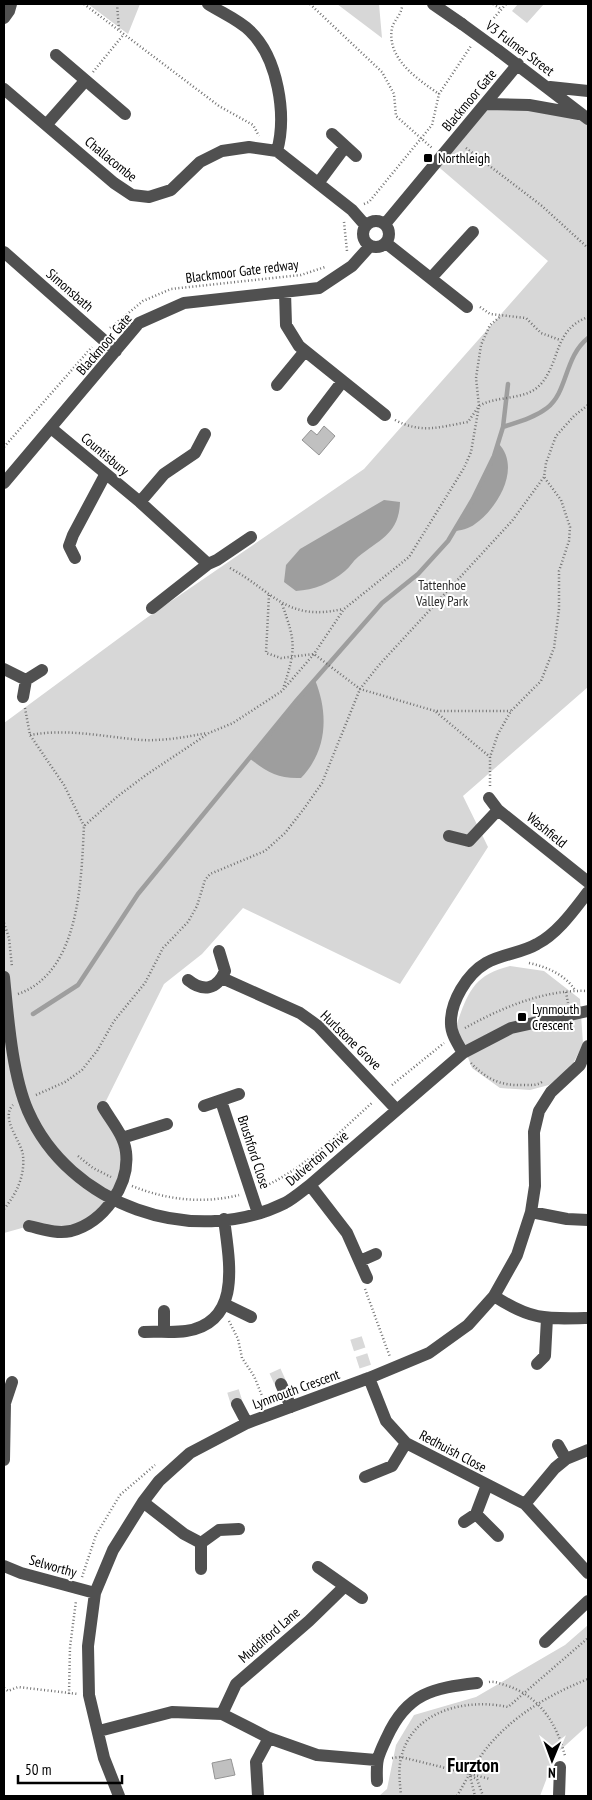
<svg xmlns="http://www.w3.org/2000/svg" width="592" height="1800" viewBox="0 0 592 1800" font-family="'PT Sans Narrow',sans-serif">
<rect width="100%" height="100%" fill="#fff"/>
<path fill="#d7d7d7" d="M88,4h52l-12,30z
M337,4h42l3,34z
M518,4h26l-17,19 -15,-12z
M486,104l102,15v568l-125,109 25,51 -88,137 -157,-76 -41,46 -38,30 -61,123 23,44 -13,49 -41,30 -43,-4 -25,7v-510l141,-104 219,-150 184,-208 -114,-98z
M510,966l34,5 36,28 3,45 -11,22 -23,19 -19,5 -30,-2 -28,-20 -16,-42c12,-33 17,-51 54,-60z
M588,1625v100l-32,29 -16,42h-161l8,-7 9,-44 18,-30 62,-18 89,-52z"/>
<path fill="#9e9e9e" d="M498,443c24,24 0,65 -23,81 -6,5 -15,6 -22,8l20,-33z
M384,500l16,2c-1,32 -20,37 -42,55 -5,4 -8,10 -13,14 -14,12 -31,19 -49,20l-12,-9 2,-17 14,-16z
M315,680c14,34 12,71 -14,98 -23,1 -34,-6 -52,-20z"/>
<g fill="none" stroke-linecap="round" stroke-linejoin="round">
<path stroke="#9e9e9e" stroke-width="4.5" d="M503,427l5,-43
M33,1014l45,-29 60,-91 159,-194 85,-97 36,-29 30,-33 25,-42 21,-43 9,-29c15,-5 31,-9 44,-19 21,-16 17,-51 41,-70"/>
</g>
<path fill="#c0c0c0" stroke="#949494" d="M324,426l11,10 -16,19 -17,-15 9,-10 6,5z
M231,1759l4,16 -20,4 -3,-16z"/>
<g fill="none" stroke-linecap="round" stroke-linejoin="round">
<path stroke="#d9d9d9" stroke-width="12" stroke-dasharray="12 6" stroke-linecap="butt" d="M356,1338l13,40
M275,1371l6,13
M233,1391l4,13"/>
<path stroke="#727272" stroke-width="2.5" stroke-dasharray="1 2.5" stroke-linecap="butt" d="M84,4l135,102 34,19 6,11
M117,4l2,26
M310,4l72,68 12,22 2,22 36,32
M402,4c1,9 -8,16 -10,24 -6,31 27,52 47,66
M493,4l8,5
M487,26l19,-22
M93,72l31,-38
M466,148l76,58 46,42
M459,156l10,7 10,-5
M364,204l5,-2 63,-77 7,-31 32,-48
M344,222l3,29
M480,307l10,7 36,4 15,15 19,7
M110,328l33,-27 28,-12 130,-14 24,-8
M395,420c27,14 44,7 73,2l11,-16 -3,-28 5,-33 9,-20 11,-9
M4,447l88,-100
M230,568c44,24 56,54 113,41
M269,595l-3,58 15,5 33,-4 46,35 75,22h76
M282,604c14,39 14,45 1,85
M25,708l5,27 34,50 20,41
M436,712l54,45
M30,735c39,-7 74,2 112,5 22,1 44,-3 65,-7
M490,786v-29l8,-23 13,-23 30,-30 13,-33 5,-39v-38l10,-30 1,-14 -9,-27 -17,-23
M4,923l5,15 3,29
M529,963c18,4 35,11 46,27
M566,992l2,11
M18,994c62,-22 63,-112 66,-168l34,-30 28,-21 63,-42 24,-10 49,-32 32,-37 30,-45 65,-52 55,-89 7,-16 8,-46c18,-11 46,-5 61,-21 21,-23 13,-55 48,-68
M465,1028c36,-20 80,-39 123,-37
M471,1063c15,16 30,23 52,22 7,0 13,1 19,-3
M392,1085l52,-42
M36,1095l29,-13 17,-12 15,-19 17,-30 31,-38 18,-35 25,-26 9,-16 8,-26 5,-6 55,-23 20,-18 18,-23 19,-27 38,-94 19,-24 133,-144 32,-44 2,-14 10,-27 18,-20 14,-11
M78,1156l15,12 18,9
M132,1186c35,14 71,18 107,9
M263,1187c43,-19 75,-54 110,-85
M4,1209c13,-16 21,-33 19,-54 -2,-14 -23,-37 -10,-50
M365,1289l25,68
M229,1321l9,18 4,19 12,18 10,25
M82,1577l14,-42 24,-40 35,-30
M489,1682c6,-1 12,2 19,4 32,11 49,38 57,70
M4,1688l4,3 10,-4 60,7
M69,1694l1,-47 6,-46
M392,1758l9,-1 89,22
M470,1776l5,20
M471,1776l6,3 6,17
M401,1796c-1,-13 -3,-25 0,-38 11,-48 66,-60 107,-51l80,-69
M457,1796c10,-17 20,-37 33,-52 27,-31 61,-50 98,-65"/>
<path stroke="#505050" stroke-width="12" d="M208,4c14,9 31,16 42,27 28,27 37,84 27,120
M433,4l29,20
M4,18l5,-7 2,-7
M499,51l89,68
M56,55l69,59
M550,87l38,4
M4,89l110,94 18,12 17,2 22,-7 29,-28 22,-11 27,-4 28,4 75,59 14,16
M486,104l43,1 50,9
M47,124l38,-43
M332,134l24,22
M319,182l26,-35
M363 234a13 13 0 1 1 26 0a13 13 0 1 1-26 0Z
M385,224l133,-160
M386,243l81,64
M4,252l112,99
M431,278l42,-46
M285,292l1,33 13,21 86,69
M277,385l28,-34
M313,420l29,-38
M51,428l89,74 68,62
M4,483l135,-160 45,-20 135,-15 33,-22 18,-20
M140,502l24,-28 31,-21 10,-19
M75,558l-6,-12 4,-11 32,-60
M152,608l56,-44 9,-4 34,-23
M4,669l22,11 16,-10
M23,697l3,-17
M489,798l9,12 90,72
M449,836l20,5 29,-31
M4,977c4,40 8,97 24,134 41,94 164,138 257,92 9,-5 17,-12 25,-18l153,-132 48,-25 77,-17
M222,978l78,35 18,13 78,83
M188,980c15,12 29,10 37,-9l-6,-20
M463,1053c-5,-9 -12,-19 -12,-29 -1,-22 16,-50 35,-61 16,-9 36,-10 51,-19 21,-11 37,-34 51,-52
M221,1101l37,112
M204,1106l35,-12
M122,1138l45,-14
M310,1185l37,48 20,45
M531,1212l36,7 21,1
M29,1226c14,3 27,8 42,5 33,-9 59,-46 55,-79 -2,-17 -15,-31 -23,-45
M360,1261l16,-7
M494,1296c37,24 51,23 94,22
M224,1304l27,13
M164,1330v-19
M144,1332c13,-1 29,1 42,-1 57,-9 43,-71 38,-112
M537,1364l8,-8 2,-38
M369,1378l17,43 20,22 119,61 63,69
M281,1384l10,23
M237,1404l10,19
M558,1445l8,14
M4,1460l1,-57 7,-21
M365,1477l27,-11 14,-23
M143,1502l41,32 17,9
M525,1504l30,-36 11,-9 22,-9
M476,1514l22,22
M464,1522l12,-8 11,-29
M4,1566l17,7 74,20
M318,1567l44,31
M201,1569v-26l18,-13 20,-1
M545,1642l43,-41
M222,1714l14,-30 73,-63 36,-35
M99,1731l73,-19 50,2 47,24 48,17 59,5
M377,1781c-1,-22 1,-25 10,-44 20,-44 46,-49 90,-54
M119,1796l-15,-38 -15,-63 -1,-49 7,-53 18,-43 30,-48 16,-21 31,-28 57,-30 122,-45 60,-25 39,-28 26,-29 23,-41 14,-43 4,-26 -1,-54 5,-21 12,-19 29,-27 8,-19
M258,1796l-2,-34 13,-24
M559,1796l1,-29"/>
<path stroke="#505050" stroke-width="12" d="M462,24l37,27"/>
</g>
<g fill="#000" stroke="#fff" stroke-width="2">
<rect x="423" y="153" width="10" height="10" rx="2.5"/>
<rect x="517" y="1012" width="10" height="10" rx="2.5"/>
</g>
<g text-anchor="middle" stroke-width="4" stroke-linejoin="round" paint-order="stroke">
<g font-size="14" fill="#000" stroke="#fff">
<text transform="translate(520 48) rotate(37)" y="5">V3 Fulmer Street</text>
<text transform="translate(469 100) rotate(-50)" y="5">Blackmoor Gate</text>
<text transform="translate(111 159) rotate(39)" y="5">Challacombe</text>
<text transform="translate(242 271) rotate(-7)" y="5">Blackmoor Gate redway</text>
<text transform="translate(70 290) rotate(41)" y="5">Simonsbath</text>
<text transform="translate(104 344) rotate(-49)" y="5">Blackmoor Gate</text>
<text transform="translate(105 454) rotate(40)" y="5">Countisbury</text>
<text transform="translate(547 830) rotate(39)" y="5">Washfield</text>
<text transform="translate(351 1040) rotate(44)" y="5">Hurlstone Grove</text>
<text transform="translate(254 1152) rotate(72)" y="5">Brushford Close</text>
<text transform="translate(317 1158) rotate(-40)" y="5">Dulverton Drive</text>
<text transform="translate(296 1389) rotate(-20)" y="5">Lynmouth Crescent</text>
<text transform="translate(453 1451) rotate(28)" y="5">Redhuish Close</text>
<text transform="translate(53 1566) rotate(16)" y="5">Selworthy</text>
<text transform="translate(269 1635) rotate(-41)" y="5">Muddiford Lane</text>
</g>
<g font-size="14" fill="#000" stroke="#fff" text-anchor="start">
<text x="438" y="163">Northleigh</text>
<text x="532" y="1014">Lynmouth<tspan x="532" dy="16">Crescent</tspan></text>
</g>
<g font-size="14" fill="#2e2e2e" stroke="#fff">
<text x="442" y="590">Tattenhoe<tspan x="442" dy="16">Valley Park</tspan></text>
</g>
<g font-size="19" font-weight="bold" fill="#000" stroke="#fff">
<text x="473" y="1772">Furzton</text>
</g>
</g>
<rect width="592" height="1800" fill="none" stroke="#000000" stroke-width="10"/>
<g transform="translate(552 1760) rotate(181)" stroke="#ffffff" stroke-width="4" paint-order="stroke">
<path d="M0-4L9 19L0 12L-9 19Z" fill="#000000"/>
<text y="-8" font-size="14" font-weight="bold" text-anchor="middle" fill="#000000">N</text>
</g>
<path d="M18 1775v8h104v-8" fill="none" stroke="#000000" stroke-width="2.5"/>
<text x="25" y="1775" font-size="15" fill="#000000" stroke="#ffffff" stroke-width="4" paint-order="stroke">50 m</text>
</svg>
